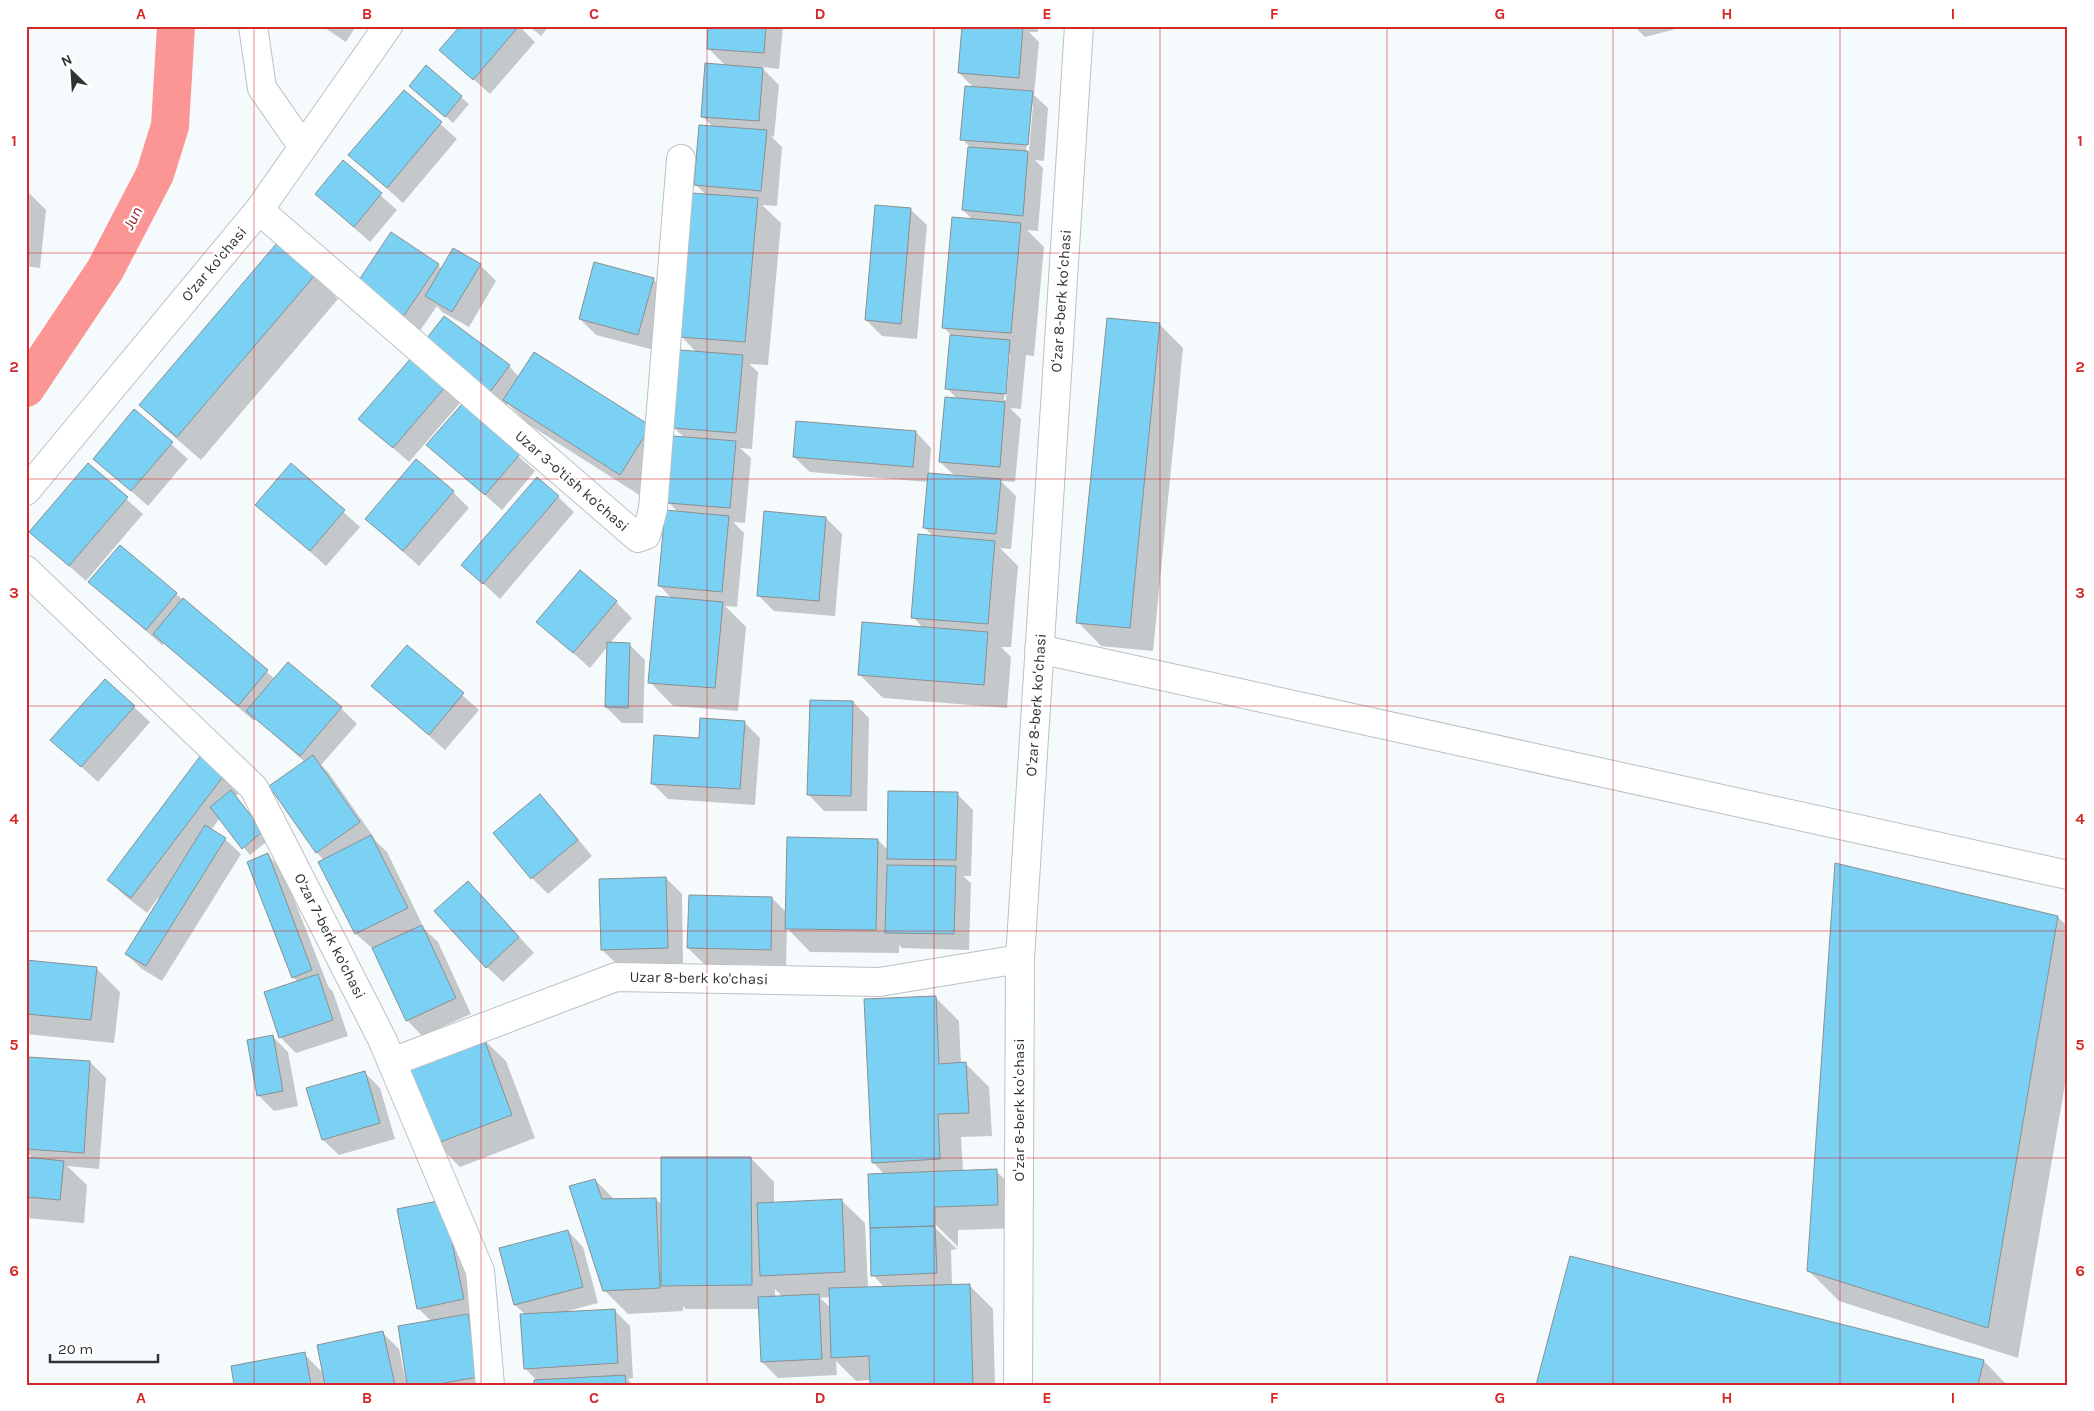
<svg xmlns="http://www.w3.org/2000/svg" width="2094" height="1411" viewBox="0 0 2094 1411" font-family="Karla,sans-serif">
<rect width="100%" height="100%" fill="#f5fafd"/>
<path fill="#0003" fill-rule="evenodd" d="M322,26h34l-10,16z
M461,26h58l16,16 -45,52 -49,-44z
M529,26h20l-8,10z
M710,26h73l-4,43 -18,-2 18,18 -5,52 -3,-1 11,11 -5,59 -15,-1 19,18 -13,142 -19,-1 9,8 -6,77 -12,-1 11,10 -6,65 -12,-1 11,11 -7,74 -12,-1 21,21 -8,84 -65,-5 -23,-24 22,-83 -12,-13 19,-73 -11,-11 4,-49 -28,45 -116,-74 -20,-20 -2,3 -65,-49 4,-41 64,49 10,11 131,50 23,23 12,-12 -11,-10 23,-75 -16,-17 25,-141 -11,-11 18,-57 -11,-11 24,-50 -18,-18z
M963,26h75v6h-9l10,10 -5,53 14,13 -4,53 -9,-1 8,8 -5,63 -11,-1 17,17 -10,109 -8,-1 -5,54 -11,-1 11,11 -6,63 -14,-1 15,15 -5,53 -11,-1 18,18 -7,81h-10l10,10 -4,51 -124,-10 -24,-24 64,-46 -10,-11 21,-80 -10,-10 4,-45 -118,-10 -16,-15 122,-25 15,16 -2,26 26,2 -15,-14 17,-63 -10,-11 6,-51 -10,-10 30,-107 -10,-10 6,-64 -7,-7 12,-51 -15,-15zM1030,105h3l-4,47h-3zM1008,354h2l-4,46h-2z
M1634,26h53l-42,11z
M426,67l43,37 -16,19 -35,-30z
M404,91l53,48 -54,64 -53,-48z
M343,162l54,48 -27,32 -54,-48z
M26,190l20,20 -6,58 -14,-2z
M911,210l16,15 -10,114 -35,-3 -16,-16z
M277,245l37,31 24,23 -137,161 -37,-32 -24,-23z
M438,265l4,4 38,-4 16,16 -27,46 -27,-15 -5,-6 -18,26 -47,-31z
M653,279l16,16 -15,55 -58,-15 -16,-16z
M1160,325l23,23 -30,303 -52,-5 -23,-24z
M445,387l15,16 -51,59 -49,-43z
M462,406l73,65 -33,39 -74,-65z
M134,411l54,48 -40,47 -54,-48z
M88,465l55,49 -57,67 -55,-49z
M291,465l69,62 -34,39 -69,-62z
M453,492l16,16 -50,58 -53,-47z
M558,497l16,15 -74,87 -37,-34z
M826,518l16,16 -7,82 -61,-5 -16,-16z
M120,546l155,133 66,29 16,16 -36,41 7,7 47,67h-1l13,13 35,72 -2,1 18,17 33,72 -49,22 -15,-16 -34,-71 -17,-15 -36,-72 4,-2 -7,-7 -47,-67 35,-24 -49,-43 -2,2 -90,-78 -2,2 -72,-63z
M616,602l16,16 -22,25 19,1 16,16 -2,63h-21l-16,-16 2,-61 -18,22 -52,-46z
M407,646l72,64 -34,40 -72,-64z
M105,680l45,42 -52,60 -46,-42z
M853,702l16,16 -2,93h-43l-15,-16z
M744,722l16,16 -5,67 -87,-6 -16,-16 48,-44z
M201,757l39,34 -4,5 34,43 -20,16 -30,-37 -9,12 14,9 16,15 -79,127 -20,-12 -16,-15 34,-54 -2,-2 -11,15 -23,-18 -15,-15z
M957,794l16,16 -2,66h-8l8,7 -2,67 -67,-2 -3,-3v8l-89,-1 -23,-24 -1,37 -82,-1 -16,-16 84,-50 15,15 91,-73 10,10z
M540,796l15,15 37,45 -44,38 -16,-16z
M268,855l15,16 45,115 5,6 15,44 -52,17 -16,-16 18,-55 -5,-5z
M666,878l16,16 1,69 -65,2 -16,-15z
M484,898l50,55 -31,29 -16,-15z
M2058,917l10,10v140l-50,291 -179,-57 -30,-30z
M26,961l70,7 24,24 -6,51 -88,-9z
M935,997l24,24 2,43h5l23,23 3,49 -31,1 2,35 33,-1 24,23 1,34 -63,2v17l-26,-26 -2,2 27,26 -6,1 1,36 17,-1 24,24 2,76h-124v-5l-15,1 -20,-20 1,14 -59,3 -16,-16 -3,-53h-73l-3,-3v5l-55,3 -24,-24 -9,-110 20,20 41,-1 6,6 89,-47 23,24v21l67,-3 24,23 3,65h17l-12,-13 12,-100 -12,-13zM775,1289l8,8 -8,1zM830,1297l1,11 -11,-10z
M273,1037l15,15 10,54 -24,5 -16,-16z
M482,1038l24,23 29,77 -75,29 -24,-24z
M29,1058l61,4 16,16 -7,91 -32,-3 20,19 -3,38 -58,-5v-59h8l-8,-7v-53z
M364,1072l16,16 15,51 -56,16 -16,-15z
M459,1217l20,98 -10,2 14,14 9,54h-257l69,-31 20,20 59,-41 16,16 7,33h2l23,-61 -13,-13z
M568,1231l15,16 15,56 -34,9 50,-2 16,16 3,52 -5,1 5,6h-97l1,-4 -12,-13 1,-53 -11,-10 -15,-56z
M1571,1257l413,104 23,24h-469z"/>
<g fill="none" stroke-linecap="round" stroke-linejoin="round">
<path stroke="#fb9695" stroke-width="38" d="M26,388l79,-118 50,-96 15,-48 6,-100"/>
</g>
<path fill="#7ad1f4" stroke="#8a8f91" d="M460,26h59l-46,54 -34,-30z
M708,26h58l-2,27 -57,-4z
M962,26h61l-4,52 -61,-5z
M705,63l58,5 -4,53 -58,-4z
M426,65l36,31 -17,21 -36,-31z
M965,86l68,5 -5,54 -68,-5z
M404,90l38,32 -55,66 -39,-33z
M699,125l68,5 -6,61 -67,-6z
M968,147l60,4 -5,65 -61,-6z
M343,160l39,33 -28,34 -39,-33z
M692,193l66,5 -13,144 -65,-5z
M875,205l36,3 -10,116 -36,-4z
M952,217l69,6 -10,110 -69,-5z
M391,232l48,32 -36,53 -48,-31z
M277,243l38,32 -138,162 -38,-32z
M453,248l28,16 -29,48 -27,-16z
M594,262l60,16 -16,57 -59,-16z
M444,316l66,49 -20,27 -66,-50z
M1107,318l53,5 -30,305 -54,-5z
M950,335l60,5 -4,54 -61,-5z
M680,350l63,5 -7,78 -63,-5z
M534,352l117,74 -31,49 -117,-75z
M412,357l34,29 -53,62 -35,-29z
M945,397l60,5 -5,65 -61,-5z
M462,404l58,50 -35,41 -59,-50z
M134,409l39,33 -42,49 -38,-32z
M796,421l120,10 -3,36 -120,-10z
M673,436l63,5 -6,67 -63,-5z
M416,459l38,32 -51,60 -38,-32z
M88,463l40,34 -59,69 -40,-34z
M291,463l54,47 -35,41 -55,-46z
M928,473l73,6 -5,55 -73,-6z
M537,477l22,19 -76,88 -22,-19z
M665,510l64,6 -7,76 -64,-6z
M764,511l62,6 -7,84 -62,-5z
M918,534l77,7 -7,83 -77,-6z
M120,545l57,48 -31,37 -58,-48z
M580,570l37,31 -44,52 -37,-31z
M656,596l67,6 -8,86 -67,-5z
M183,598l85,72 -30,36 -85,-72z
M862,622l126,10 -4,53 -126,-10z
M607,642l23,1 -2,65 -23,-1z
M407,645l57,48 -35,42 -58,-49z
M288,662l54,45 -42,49 -54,-45z
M105,679l30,27 -54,61 -31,-27z
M810,700l43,1 -2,95 -44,-1z
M700,718l45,3 -5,68 -89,-5 3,-49 45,3z
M201,755l24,19 -94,124 -24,-18z
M313,755l47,67 -44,31 -47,-67z
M231,790l32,41 -21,18 -32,-42z
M888,791l70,1 -2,68 -69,-1z
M540,794l38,46 -47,39 -38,-46z
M205,825l21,13 -80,128 -21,-12z
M371,835l37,73 -53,26 -37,-72z
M787,837l91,2 -2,91 -91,-1z
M268,853l44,117 -20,8 -45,-116z
M1835,863l223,53 -70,412 -181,-57z
M887,865l69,1 -2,68 -69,-1z
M666,877l2,71 -67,2 -2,-71z
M468,881l51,56 -33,31 -52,-57z
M689,895l83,2 -1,53 -84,-2z
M422,925l34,73 -50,23 -34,-73z
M26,960l71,7 -6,53 -65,-6z
M318,974l15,46 -54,18 -15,-46z
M936,996l3,68 27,-2 3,51 -31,1 2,45 -68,4 -8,-164z
M273,1035l10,56 -26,5 -10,-56z
M483,1036l29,79 -77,29 -29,-78z
M28,1057l62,4 -6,92 -58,-4z
M365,1071l15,52 -58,17 -16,-52z
M26,1157l38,4 -4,39 -34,-3z
M661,1157h90l1,128 -91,1z
M997,1169l1,36 -63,2v19l-65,2 -2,-54z
M595,1179l7,20 54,-1 4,90 -57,3 -34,-105z
M842,1199l3,73 -85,4 -3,-73z
M443,1200l21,99 -47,10 -20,-100z
M935,1226l2,47 -66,3 -1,-48z
M568,1230l15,57 -69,18 -15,-57z
M1570,1256l414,104 -6,25h-442z
M970,1284l3,101h-103l-1,-29 -38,2 -2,-70z
M819,1294l3,65 -61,3 -3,-65z
M615,1309l3,54 -94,6 -4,-55z
M468,1314l10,63 -45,8h-26l-9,-59z
M383,1331l12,54h-70l-8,-40z
M305,1352l6,33h-77l-3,-19z
M625,1375l1,10h-92v-5z"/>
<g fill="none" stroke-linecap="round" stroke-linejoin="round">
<defs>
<path id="minor" d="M253,26l9,62 41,59
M259,210l379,328 8,-3 7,-26 28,-350
M26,491l233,-281 129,-184
M26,570l228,218 128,251 98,232 10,114
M1039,649l1029,226
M392,1062l224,-85 263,5 141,-23
M1018,1385l2,-426 59,-933"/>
</defs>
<use href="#minor" stroke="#bcc1c3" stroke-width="30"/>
<use href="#minor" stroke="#fff" stroke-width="28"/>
</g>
<path fill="none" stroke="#d62828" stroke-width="1" stroke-opacity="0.55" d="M254,26v1359M481,26v1359M707,26v1359M934,26v1359M1160,26v1359M1387,26v1359M1613,26v1359M1840,26v1359M26,253h2042M26,479h2042M26,706h2042M26,931h2042M26,1158h2042"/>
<g text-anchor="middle" stroke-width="4.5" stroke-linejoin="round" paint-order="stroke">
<g font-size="15" fill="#313334" stroke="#fff">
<text transform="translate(214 264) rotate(-50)" y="5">O'zar ko'chasi</text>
<text transform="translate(1061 301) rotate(-86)" y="5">Oʻzar 8-berk koʻchasi</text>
<text transform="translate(572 481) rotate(41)" y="5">Uzar 3-o'tish ko'chasi</text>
<text transform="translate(1036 705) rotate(-86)" y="5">Oʻzar 8-berk koʻchasi</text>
<text transform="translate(330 936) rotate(63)" y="5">O'zar 7-berk ko'chasi</text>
<text transform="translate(699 978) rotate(1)" y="5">Uzar 8-berk ko'chasi</text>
<text transform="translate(1019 1110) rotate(-90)" y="5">Oʻzar 8-berk koʻchasi</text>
</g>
<g font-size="16" font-style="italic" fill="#97232e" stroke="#fff">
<text transform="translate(132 218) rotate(-63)" y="6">Jun</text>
</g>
</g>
<rect width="2094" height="1411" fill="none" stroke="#ffffff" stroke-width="55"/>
<g transform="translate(72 72) rotate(335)" stroke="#ffffff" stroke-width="4" paint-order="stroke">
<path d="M0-4L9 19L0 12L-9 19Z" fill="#313334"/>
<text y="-8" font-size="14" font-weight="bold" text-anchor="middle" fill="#313334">N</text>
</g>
<path d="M50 1354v8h108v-8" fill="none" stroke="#313334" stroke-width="2.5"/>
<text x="58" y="1354" font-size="15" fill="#313334" stroke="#ffffff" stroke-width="4" paint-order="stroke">20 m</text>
<rect x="28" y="28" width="2038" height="1356" fill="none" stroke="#d62828" stroke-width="2"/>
<g font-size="16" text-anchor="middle" font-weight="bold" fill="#d62828">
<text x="141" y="19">A</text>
<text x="367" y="19">B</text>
<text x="594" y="19">C</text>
<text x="820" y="19">D</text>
<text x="1047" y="19">E</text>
<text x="1274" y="19">F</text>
<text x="1500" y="19">G</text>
<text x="1727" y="19">H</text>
<text x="1953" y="19">I</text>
<text x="14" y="146">1</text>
<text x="2080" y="146">1</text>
<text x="14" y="372">2</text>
<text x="2080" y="372">2</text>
<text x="14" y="598">3</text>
<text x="2080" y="598">3</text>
<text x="14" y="824">4</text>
<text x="2080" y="824">4</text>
<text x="14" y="1050">5</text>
<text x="2080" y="1050">5</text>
<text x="14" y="1276">6</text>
<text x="2080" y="1276">6</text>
<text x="141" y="1403">A</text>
<text x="367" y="1403">B</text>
<text x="594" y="1403">C</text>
<text x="820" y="1403">D</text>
<text x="1047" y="1403">E</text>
<text x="1274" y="1403">F</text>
<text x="1500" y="1403">G</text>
<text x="1727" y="1403">H</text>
<text x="1953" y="1403">I</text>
</g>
</svg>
